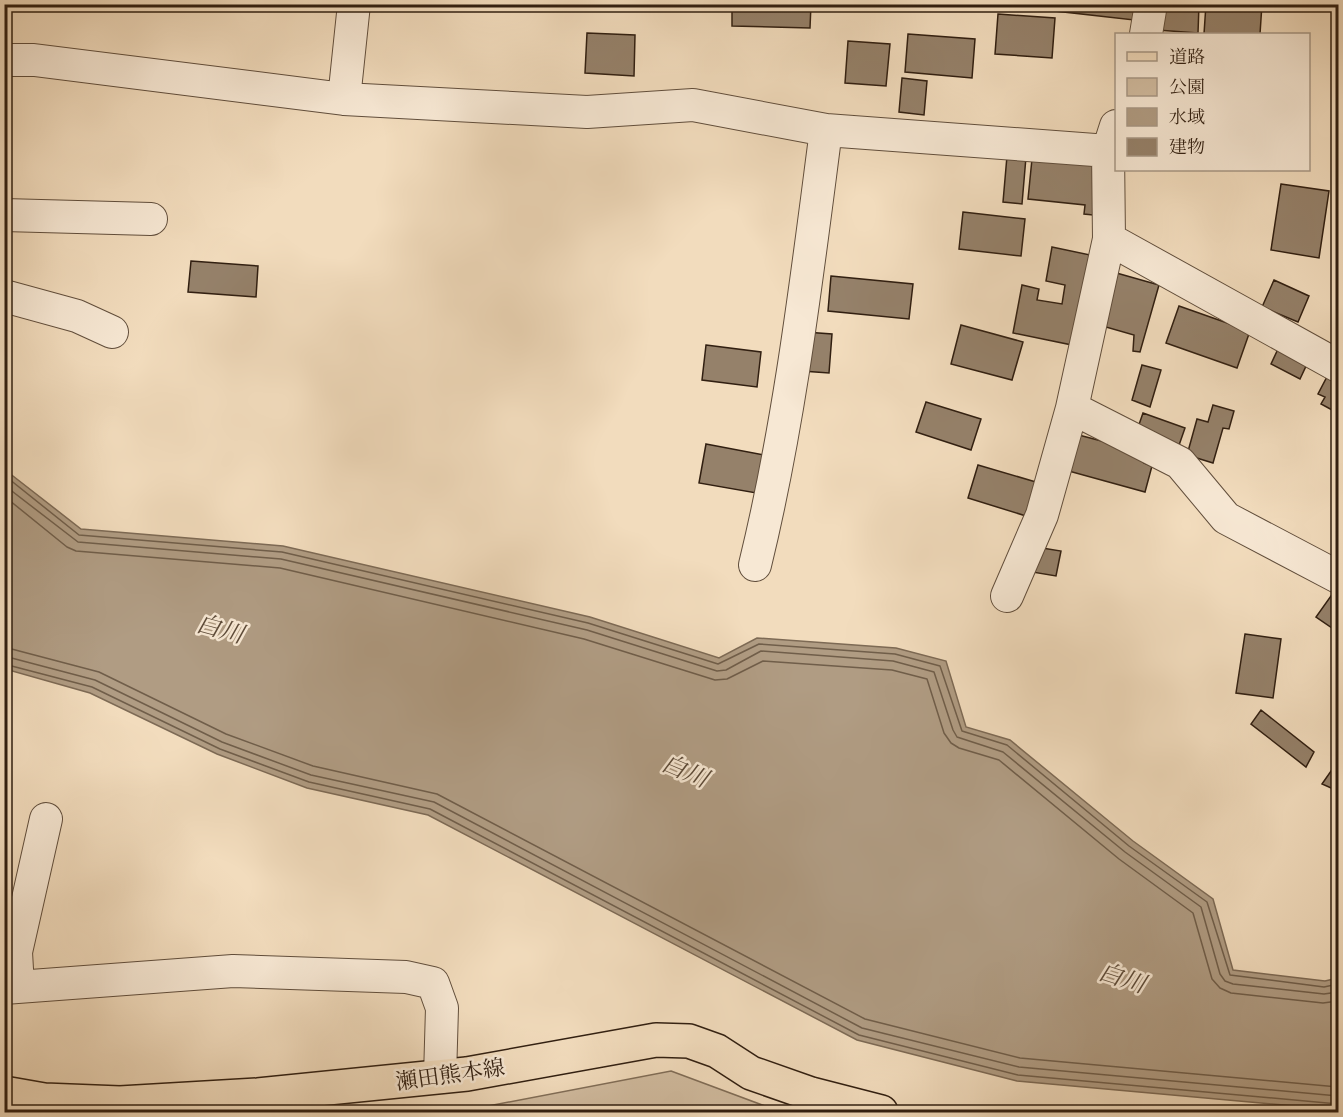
<svg xmlns="http://www.w3.org/2000/svg" width="1343" height="1117" viewBox="0 0 1343 1117" font-family="'Old Standard TT','Noto Serif JP',serif">
<rect width="100%" height="100%" fill="#f2dcbd"/>
<filter id="stains"><feTurbulence type="fractalNoise" baseFrequency=".00333" numOctaves="4"/><feColorMatrix values="0 0 0 0 .2 0 0 0 0 .09 0 0 0 0 .02 0 0 0 .5 -.17"/></filter>
<radialGradient id="worn" r=".72"><stop offset=".6" stop-color="#630" stop-opacity="0"/><stop offset="1" stop-color="#630" stop-opacity=".3"/></radialGradient>
<path fill="#d1bca0" stroke="#816e58" stroke-width="1.5" d="M671,1071l110,41h-324z"/>
<path fill="#b09c83" stroke="#7d6a55" stroke-width="1.5" d="M4,469l77,60 202,17 307,71 129,41 38,-20 139,10 50,13 20,66 44,13 123,101 80,58 20,71 92,11 13,-3v132l-321,-29 -160,-41 -429,-225 -121,-27 -90,-34 -127,-61 -85,-24z"/>
<g fill="none" stroke-linecap="round" stroke-linejoin="round">
<path stroke="#705e4a" stroke-width="1.5" d="M4,475l75,60 203,17 306,71 130,41 41,-20 136,10 45,12 22,65 45,14 122,101 78,56 23,73 94,12 14,-3
M4,485l74,57 203,17 306,71 130,41 9,-1 35,-19 132,10 41,11 19,58 4,7 46,15 122,100 76,55 19,67 5,7 8,3 91,10 14,-2
M4,496l63,51 9,4 204,17 304,71 131,41 12,-1 36,-18 129,9 35,9 17,54 7,10 8,5 40,12 120,99 74,54 19,66 8,9 11,5 92,10 15,-2
M4,647l95,25 127,62 87,32 124,28 428,225 155,39 318,29
M4,656l91,24 127,62 89,33 123,27 428,226 157,39 319,29
M4,664l88,23 128,62 89,33 121,27 429,226 159,40 320,29"/>
</g>
<path fill="#95816a" stroke="#311f11" stroke-width="1.5" d="M732,4h79l-1,24 -78,-2z
M1056,4h79l-1,16 -79,-9z
M1159,4h40l-1,29 -41,-3z
M1206,4h56l-2,30h-56z
M998,14l57,4 -3,40 -57,-4z
M587,33l48,2 -1,41 -49,-3z
M908,34l67,5 -3,39 -67,-6z
M848,41l42,3 -4,42 -41,-3z
M902,78l25,3 -3,34 -25,-3z
M1007,156l19,1 -4,47 -19,-2z
M1032,159l66,7 -5,49 -9,-1 1,-9 -57,-6z
M1281,184l48,7 -10,67 -48,-8z
M963,212l62,7 -4,37 -62,-7z
M1052,247l43,9 -18,90 -64,-13 9,-48 17,4 -2,11 25,4 3,-19 -19,-4z
M191,261l67,5 -2,31 -68,-5z
M1113,272l46,13 -19,67 -7,-1 1,-16 -35,-10z
M831,276l82,8 -4,35 -81,-8z
M1274,280l35,16 -11,26 -36,-15z
M1179,306l71,25 -13,37 -71,-25z
M961,325l62,17 -11,38 -61,-16z
M805,332l27,2 -3,39 -27,-2z
M706,345l55,7 -4,35 -55,-7z
M1278,349l29,15 -7,15 -29,-15z
M1142,365l19,5 -11,37 -18,-7z
M1330,371l8,5v48l-5,-4 1,-9 -13,-7 4,-7 -7,-3z
M926,402l55,17 -10,31 -55,-18z
M1213,405l21,6 -5,18 -6,-1 -10,35 -26,-8 10,-36 11,3z
M1143,413l42,15 -8,23 -42,-15z
M1075,434l72,19 -3,10 8,3 -7,26 -80,-22z
M706,444l63,12 -7,38 -63,-11z
M978,465l58,17 -10,34 -58,-18z
M1036,547l25,4 -5,25 -24,-4z
M1338,586v46l-22,-15z
M1245,634l36,5 -8,59 -37,-5z
M1261,710l53,42 -8,15 -55,-43z
M1338,761v30l-16,-7z"/>
<g fill="none" stroke-linecap="round" stroke-linejoin="round">
<defs>
<path id="minor" d="M1146,34l5,-30
M4,60h30l310,39 243,13 106,-7 133,25 282,21
M344,99l10,-95
M1116,126l-8,25 1,88 -37,169 108,55 46,55 112,59
M4,215l147,4
M1109,239l229,127
M4,296l73,20 35,16
M755,565c35,-143 52,-290 71,-435
M1007,596l35,-81 30,-107
M18,987l-2,-35 30,-133
M4,988l229,-17 173,6 27,6 9,25 -2,69"/>
<path id="major" d="M4,1093l40,7 76,3 138,-8 209,-21 189,-34 33,1 28,10 34,22 60,21 70,18"/>
</defs>
<use href="#minor" stroke="#614e3c" stroke-width="34"/>
<use href="#major" stroke="#311f11" stroke-width="36"/>
<use href="#minor" stroke="#f7e8d4" stroke-width="32"/>
<use href="#major" stroke="#f2dcbd" stroke-width="33"/>
</g>
<g text-anchor="middle" stroke-width="5" stroke-linejoin="round" paint-order="stroke">
<g font-size="22" fill="#311f11" stroke="#f7e8d4">
<text transform="translate(450 1074) rotate(-8)" y="8">瀬田熊本線</text>
</g>
<g font-size="24" font-style="italic" fill="#5d4b39" stroke="#f7e8d4">
<text transform="translate(220 629) rotate(15)" y="8">白川</text>
<text transform="translate(685 771) rotate(23)" y="8">白川</text>
<text transform="translate(1122 978) rotate(18)" y="8">白川</text>
</g>
</g>
<rect width="1343" height="1117" fill="none" stroke="#f2dcbd" stroke-width="24"/>
<rect x="6" y="6" width="1331" height="1105" fill="none" stroke="#311f11" stroke-width="3"/>
<rect x="12" y="12" width="1319" height="1093" fill="none" stroke="#311f11" stroke-width="1.5"/>
<rect x="1115" y="33" width="195" height="138" fill="#f7e8d4" stroke="#a89886" stroke-width="1.5"/>
<rect x="1127" y="52" width="30" height="9" fill="#f2dcbd" stroke="#a89886" stroke-width="1.5"/>
<text x="1169" y="63" font-size="18" fill="#311f11">道路</text>
<rect x="1127" y="78" width="30" height="18" fill="#d1bca0" stroke="#a89886" stroke-width="1.5"/>
<text x="1169" y="93" font-size="18" fill="#311f11">公園</text>
<rect x="1127" y="108" width="30" height="18" fill="#b09c83" stroke="#a89886" stroke-width="1.5"/>
<text x="1169" y="123" font-size="18" fill="#311f11">水域</text>
<rect x="1127" y="138" width="30" height="18" fill="#95816a" stroke="#a89886" stroke-width="1.5"/>
<text x="1169" y="153" font-size="18" fill="#311f11">建物</text>
<rect width="100%" height="100%" filter="url(#stains)"/>
<rect width="100%" height="100%" fill="url(#worn)"/>
</svg>
